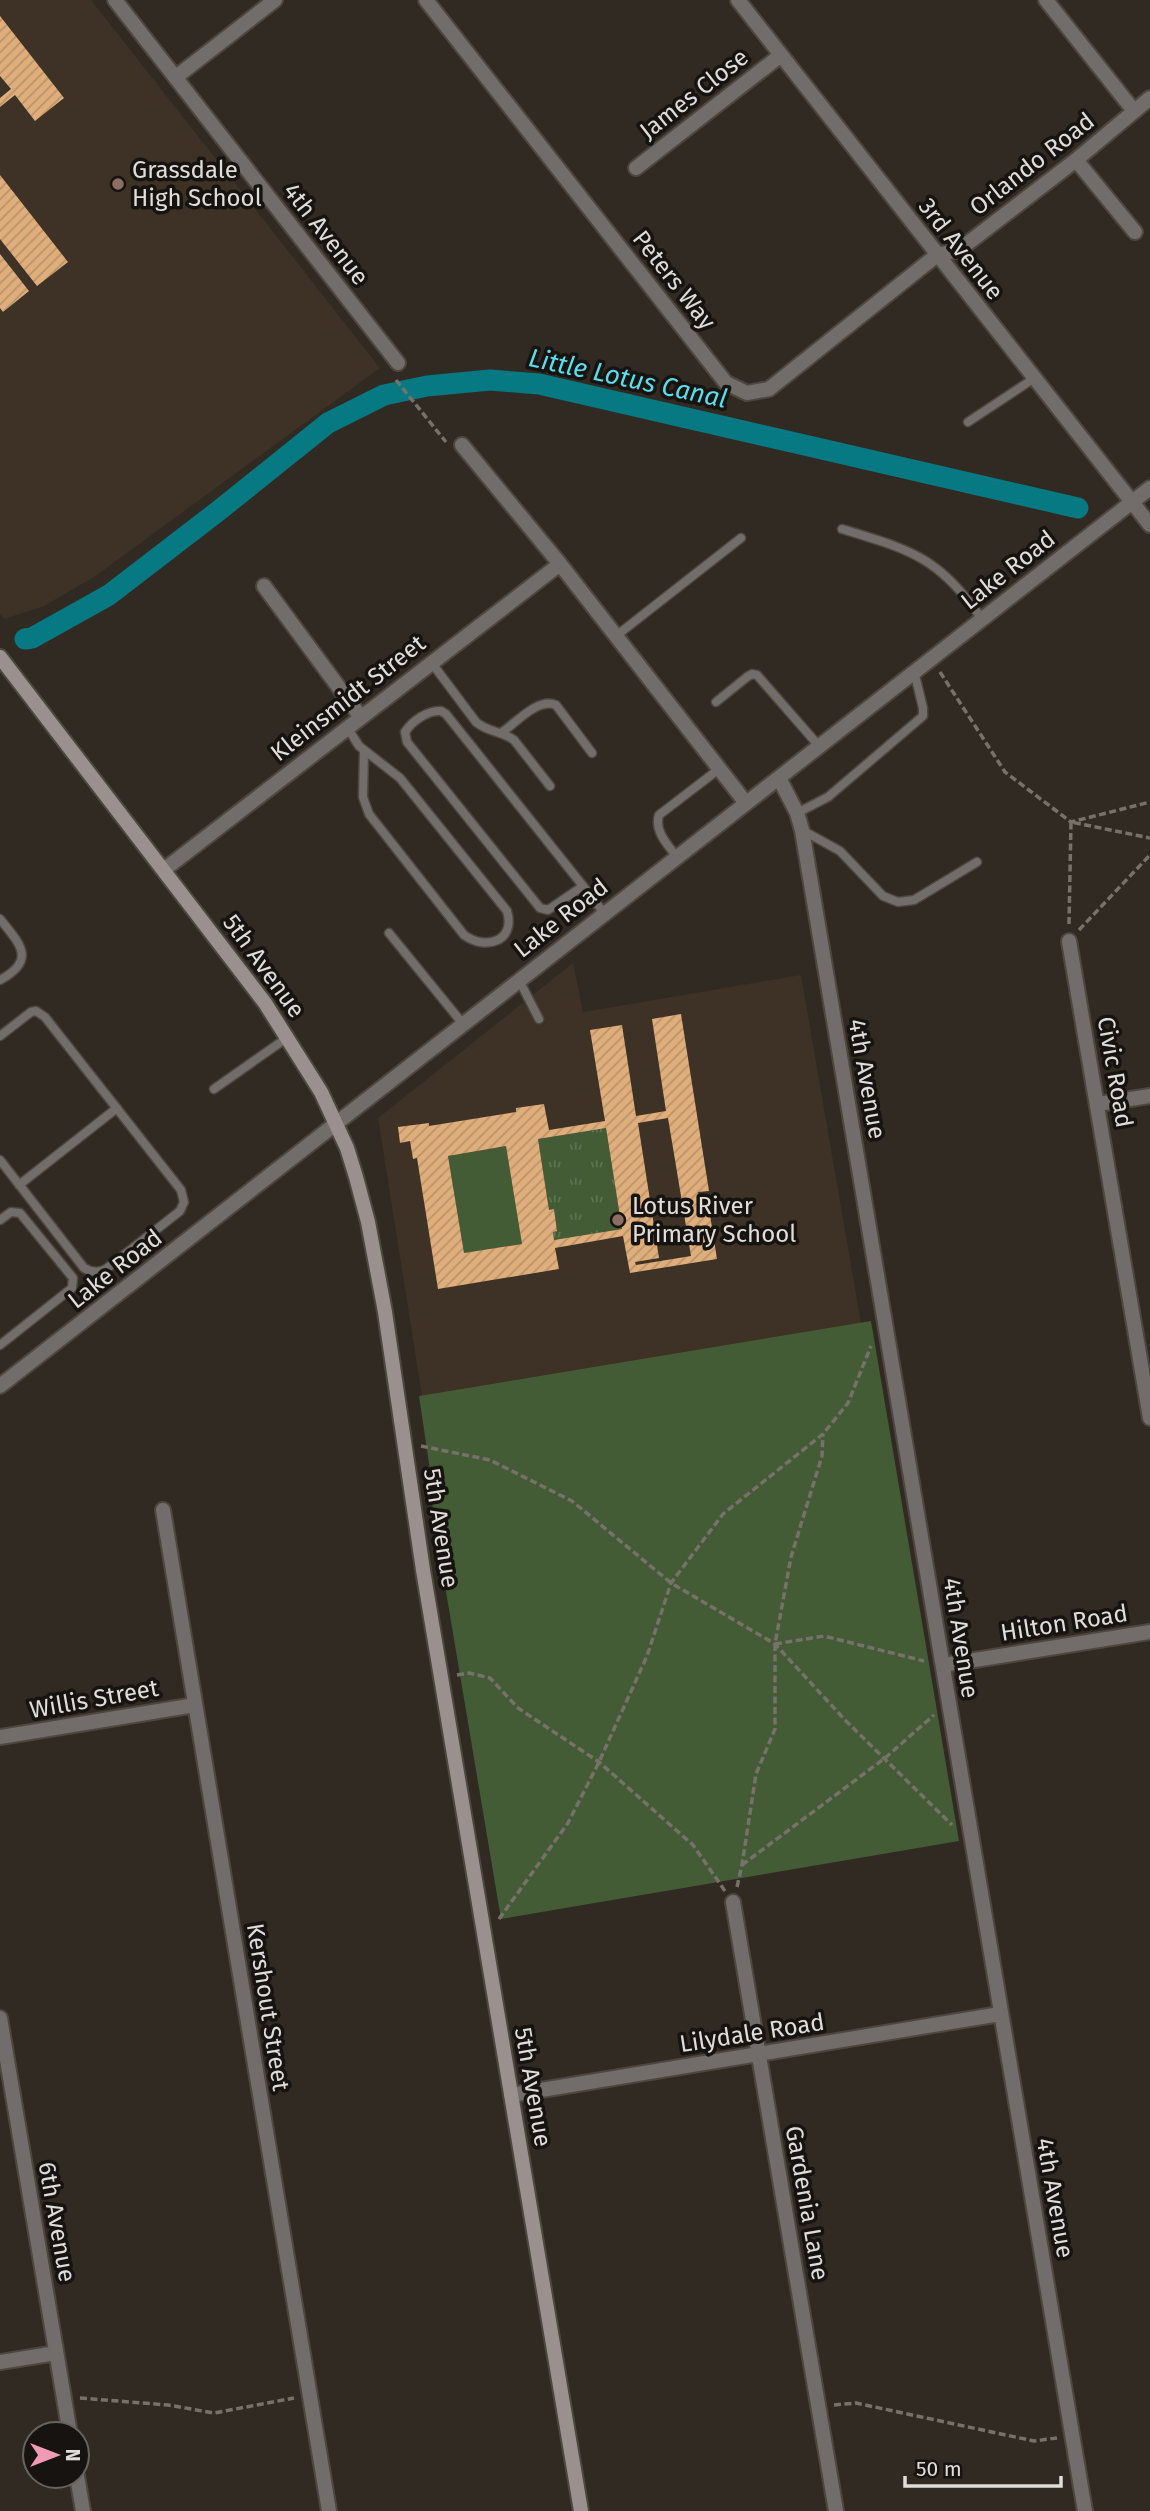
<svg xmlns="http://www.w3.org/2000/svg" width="1150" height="2511" viewBox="0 0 1150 2511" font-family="'Fira Sans',sans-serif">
<defs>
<pattern id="park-tufts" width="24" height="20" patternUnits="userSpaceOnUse" patternTransform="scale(1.75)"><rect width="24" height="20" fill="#435c35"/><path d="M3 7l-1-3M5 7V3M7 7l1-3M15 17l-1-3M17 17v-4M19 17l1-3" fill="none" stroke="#5e7352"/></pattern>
<pattern id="building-hatch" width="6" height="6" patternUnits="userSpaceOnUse" patternTransform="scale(1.75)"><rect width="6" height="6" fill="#e0ae7b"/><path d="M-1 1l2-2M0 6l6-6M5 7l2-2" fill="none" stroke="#b9936c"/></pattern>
</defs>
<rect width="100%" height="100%" fill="#312a22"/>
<path fill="#3d3225" d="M0,0h91l289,368 -286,209 -50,29 -40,13 -4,-5z
M573,963l10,49 218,-37 60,348 -439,73 -44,-278z"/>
<path fill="#435c35" d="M506,1146l16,98 -58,9 -16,-97z
M871,1321l88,520 -458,78 -68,-405 -3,-44 -11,-74z"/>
<path fill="url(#park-tufts)" d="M606,1128l16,101 -68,11 -1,-8 4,-2 -3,-20h-5l-11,-71z"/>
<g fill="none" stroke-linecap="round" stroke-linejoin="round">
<path stroke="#067983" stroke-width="21" d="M25,639l7,-1 77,-43 108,-83 111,-89 56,-28 43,-9 63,-6 49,4 539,124"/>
</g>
<path fill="url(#building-hatch)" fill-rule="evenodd" d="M0,16l64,82 -29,23 -20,-26 -15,12v-9l11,-9 -11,-13z
M0,175l68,87 -31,24 -37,-47z
M0,254l29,37 -26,21 -3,-4z
M681,1014l28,177 -11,1 1,5 8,-1 10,63 -87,14 -7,-37 -68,12 4,21 -121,20 -21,-131 -4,1 -3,-18 -10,2 -2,-16 31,-4v3l87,-14v-4l28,-4 5,26 56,-9 -15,-91 32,-5 14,91 30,-5 -14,-92zM668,1118l23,138 -55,9 -1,-3 24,-4 -21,-135zM606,1128l16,101 -68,11 -1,-8 4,-1 -3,-22 -5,1 -11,-71zM506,1146l16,98 -58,9 -16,-97z"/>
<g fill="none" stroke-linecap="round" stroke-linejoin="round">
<defs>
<path id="service" d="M968,422l65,-43
M842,529c69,21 97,28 140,90
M616,636l125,-98
M431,662l45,60c11,10 26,9 38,18l36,46
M716,702l31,-25 5,-3 5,1 62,71
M347,727l12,19 41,32 107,133c9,30 -21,40 -43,24l-95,-121 -6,-17 1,-46
M501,733c15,-10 37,-36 55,-28l36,48
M797,813l31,-16 95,-81v-8l-9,-37
M802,830l38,21 43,45 15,6 16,-2 63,-38
M677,857c-10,-13 -23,-26 -18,-42l60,-46
M583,886l-35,24 -8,-2 -133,-166 -2,-10c7,-11 23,-22 36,-21l5,3 137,172 21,27
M0,919c20,25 37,41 0,61
M389,933l74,91
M519,980l20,39
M0,1036l31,-24 5,-1 9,6 136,173 3,12 -4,9 -74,58c-8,5 -15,3 -22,-1l-84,-108
M214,1089l74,-52
M19,1185l98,-77
M0,1220l11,-8 9,1 53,65 -1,10 -72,57"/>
<path id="minor" d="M115,0l283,363
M426,0l300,383 21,10 22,-4 168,-134 22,-5 117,-90 74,-62
M738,0l412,525
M1046,0l88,111
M176,77l99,-77
M1076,160l59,72
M636,168l145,-113
M462,445l98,119 186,239
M264,586l96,130
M779,778l18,35 5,17 283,1681
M165,869l395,-305
M1069,941l81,477
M1098,1104l52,-8
M163,1510l166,1001
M943,1665l207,-33
M0,1737l195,-32
M733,1902l103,609
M0,2018l70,416
M511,2095l489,-81
M0,2362l56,-9
M77,2476l6,35"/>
<path id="tertiary" d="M0,1386l1150,-898"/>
<path id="secondary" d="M0,657l265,346 56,89 26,56 9,29 12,45 17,90 38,258 158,941"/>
</defs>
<use href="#service" stroke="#4d473f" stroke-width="11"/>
<use href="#minor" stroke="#4d473f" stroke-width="18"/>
<use href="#tertiary" stroke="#4d473f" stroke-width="18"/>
<use href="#secondary" stroke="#4d473f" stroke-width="18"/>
<path stroke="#77716a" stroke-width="3.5" stroke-dasharray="7 3.5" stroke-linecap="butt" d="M396,380l50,62
M940,672l65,100 66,50 79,-20
M1069,924l2,-102 79,16
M1079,930l71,-75
M421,1446l69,14 82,41 99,82 104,61 70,76 107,105
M775,1644l49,-8 100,25
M457,1675l12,-2 21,5 28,30 81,54 94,83 32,46
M742,1865l143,-107 49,-43
M737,1887l5,-22 14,-91 19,-45v-85l16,-87 31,-101 1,-22
M499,1919l69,-96 31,-61 48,-106 24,-73 52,-69 100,-80 25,-31 23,-57
M80,2398l88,7 46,8 80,-15
M834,2405l22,-2 178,38 23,-3"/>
<use href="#service" stroke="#726c6b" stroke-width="8"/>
<use href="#minor" stroke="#726c6b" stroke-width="14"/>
<use href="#tertiary" stroke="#726c6b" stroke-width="14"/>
<use href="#secondary" stroke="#9a918e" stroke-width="14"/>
</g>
<g fill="#8d6e63" stroke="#161310" stroke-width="2.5">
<circle cx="118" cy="184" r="7"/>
<circle cx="618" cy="1220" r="7"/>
</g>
<g text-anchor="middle" stroke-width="7" stroke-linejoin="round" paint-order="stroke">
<g font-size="24" fill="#e1ddd8" stroke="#161310">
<text transform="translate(694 94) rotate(-38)" y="8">James Close</text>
<text transform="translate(1032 164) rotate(-38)" y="8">Orlando Road</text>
<text transform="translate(326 234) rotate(52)" y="8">4th Avenue</text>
<text transform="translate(961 249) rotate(52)" y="8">3rd Avenue</text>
<text transform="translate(674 280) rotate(52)" y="8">Peters Way</text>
<text transform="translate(1008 570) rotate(-38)" y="8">Lake Road</text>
<text transform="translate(348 698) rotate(-38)" y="8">Kleinsmidt Street</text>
<text transform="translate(561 918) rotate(-38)" y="8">Lake Road</text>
<text transform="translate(264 966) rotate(54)" y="8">5th Avenue</text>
<text transform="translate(1115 1072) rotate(80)" y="8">Civic Road</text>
<text transform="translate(867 1079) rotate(80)" y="8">4th Avenue</text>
<text transform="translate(115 1269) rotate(-38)" y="8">Lake Road</text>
<text transform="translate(441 1528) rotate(81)" y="8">5th Avenue</text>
<text transform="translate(1064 1623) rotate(-9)" y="8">Hilton Road</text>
<text transform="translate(961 1638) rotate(81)" y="8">4th Avenue</text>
<text transform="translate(94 1699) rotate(-10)" y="8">Willis Street</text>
<text transform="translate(268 2007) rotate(81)" y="8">Kershout Street</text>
<text transform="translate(752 2033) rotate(-9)" y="8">Lilydale Road</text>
<text transform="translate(533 2087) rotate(80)" y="8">5th Avenue</text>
<text transform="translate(1055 2198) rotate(80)" y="8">4th Avenue</text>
<text transform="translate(807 2203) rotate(80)" y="8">Gardenia Lane</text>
<text transform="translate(57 2222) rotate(80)" y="8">6th Avenue</text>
</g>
<g font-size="24" fill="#e1ddd8" stroke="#161310" text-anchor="start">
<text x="132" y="178">Grassdale<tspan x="132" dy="28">High School</tspan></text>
<text x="632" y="1214">Lotus River<tspan x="632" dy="28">Primary School</tspan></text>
</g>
<g font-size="26" font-style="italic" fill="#56dfed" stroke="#161310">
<text transform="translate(628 378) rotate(12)" y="9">Little Lotus Canal</text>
</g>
</g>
<g transform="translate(56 2455) rotate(90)"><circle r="33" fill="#161310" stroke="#676460" stroke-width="2"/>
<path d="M0-5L12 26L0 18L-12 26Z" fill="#ef9ab7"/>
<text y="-10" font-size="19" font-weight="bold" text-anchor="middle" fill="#e1ddd8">N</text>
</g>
<path d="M905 2476v10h156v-10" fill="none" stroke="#e1ddd8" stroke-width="3.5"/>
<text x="916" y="2476" font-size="21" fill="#e1ddd8" stroke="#161310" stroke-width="5" paint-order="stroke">50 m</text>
</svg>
